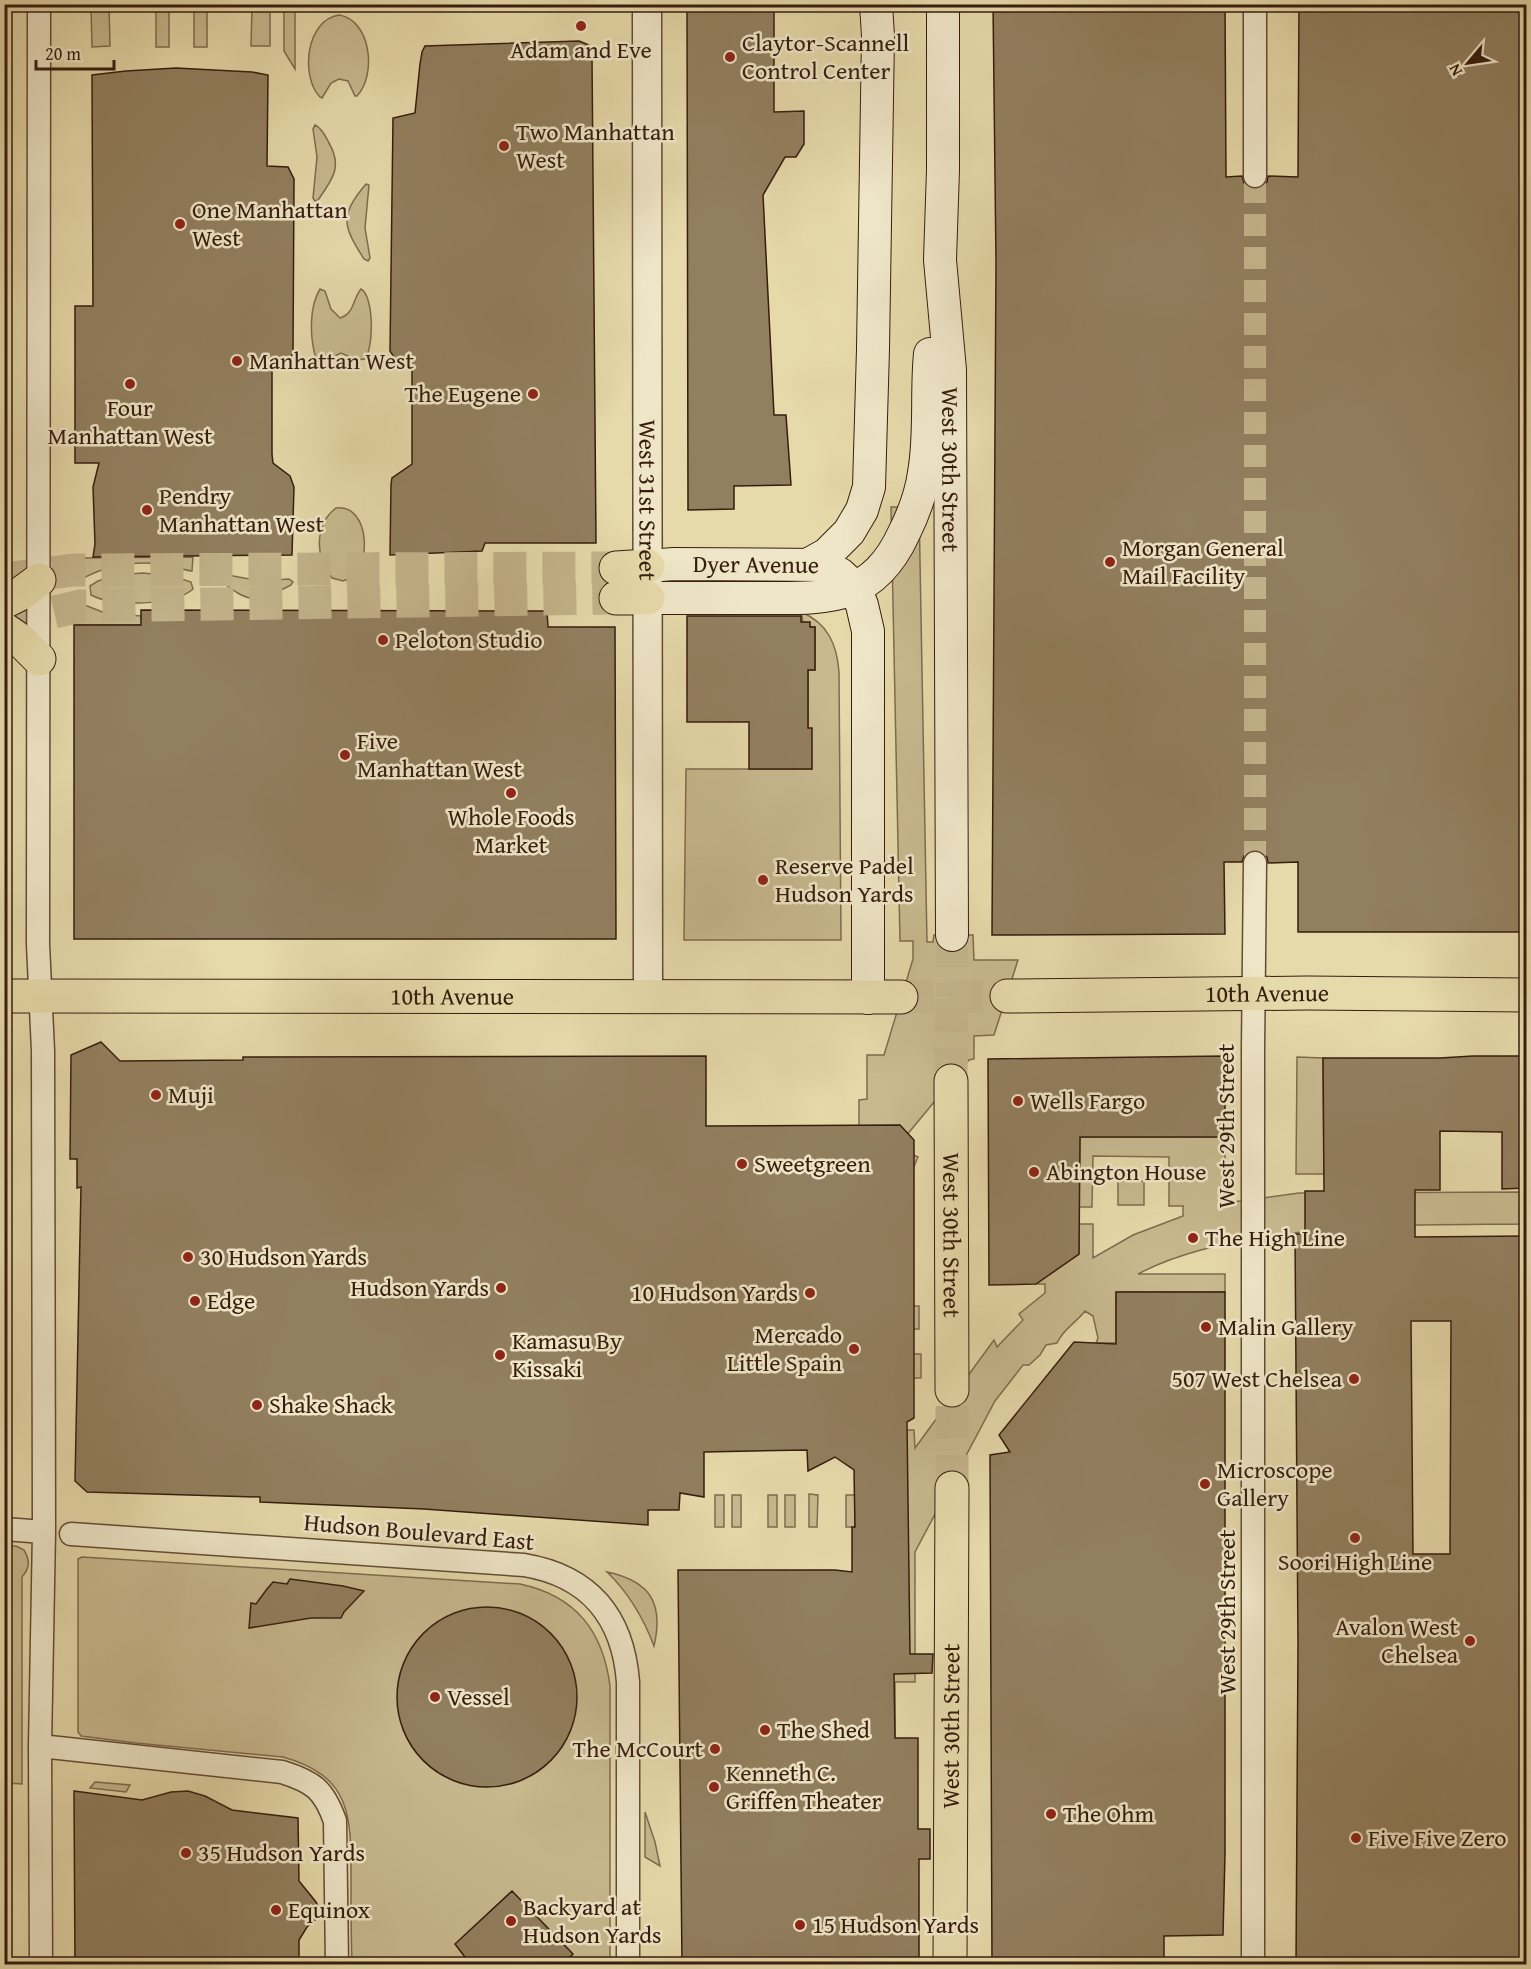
<svg xmlns="http://www.w3.org/2000/svg" width="1531" height="1969" viewBox="0 0 1531 1969" font-family="'Gentium Book Plus',serif">
<rect width="100%" height="100%" fill="#e6d9aa"/>
<filter id="stains"><feTurbulence type="fractalNoise" baseFrequency=".00333" numOctaves="4"/><feColorMatrix values="0 0 0 0 .2 0 0 0 0 .09 0 0 0 0 .02 0 0 0 .5 -.17"/></filter>
<radialGradient id="worn" r=".72"><stop offset=".6" stop-color="#630" stop-opacity="0"/><stop offset="1" stop-color="#630" stop-opacity=".3"/></radialGradient>
<path fill="#c8b98f" stroke="#806b4e" stroke-width="1.5" d="M169,5v42h-13v-41z
M207,5v42h-13v-41z
M109,6l1,40 -18,1 -1,-40z
M252,6l18,1v39h-19z
M284,6h11v63l-11,-18z
M339,15c32,5 38,60 18,81h-2l-7,-15 -9,-2 -8,4 -9,15 -2,-1c-20,-21 -14,-77 19,-82z
M315,125c7,3 11,12 14,18 14,24 3,37 -11,57l-3,1 -2,-3 4,-41 -4,-28z
M366,184l3,1 -4,43 5,30 -2,3 -4,-2c-21,-33 -25,-43 2,-75z
M320,289l5,2 6,18 9,9c15,-5 12,-18 21,-29 13,7 13,58 4,70l-8,1 -16,-7 -17,8 -7,-3 -2,-3c-5,-19 -6,-48 5,-66z
M891,507h28l8,435h6l1,-7h39l1,25h44l-24,75 -20,1v23l-5,1 -73,88 22,9 -8,19 -14,130h23v23h-23v25h25v24h-26v52h19l1,18 79,-108 3,7 26,-27 -4,-6 26,-21v-9h-9l43,-30v-30h14v34l40,-23 50,-19v-10h-14v-49l-76,-1 -1,51h-13l1,-70h145v66l74,-10 227,-1v32c-87,1 -174,-1 -261,13 -44,7 -87,16 -127,37h87v18h-109v51h-20l2,-5 -5,-22 -8,-5c-9,12 -21,17 -28,32l-11,2 -6,10 -11,10h-6l-28,36 -80,151v130h-20v105l-36,-105v-582l8,-1v-44h17l29,-96v-18h-13z
M336,508c35,-5 38,66 7,73l-11,-3c-17,-20 -18,-53 4,-70z
M193,557l-1,14c-8,-1 -15,-4 -23,-6 -32,-5 -61,-1 -89,15l-6,-3v-18l2,-1z
M143,573l29,3 19,6 2,7c-19,17 -80,18 -102,6l-1,-9 8,-5 18,-6z
M217,573l43,8 29,-2 4,3 -2,3c-37,19 -41,19 -74,-7z
M77,602l28,11 36,3 1,9h-68v-19z
M801,612c27,11 36,33 38,60l2,268h-157l2,-171h126l-4,-41v-58h7v-43h-5l-7,-5z
M1297,1057l26,1 1,116h-28z
M1118,1181h26v24h-26z
M809,1494l9,1 -1,32h-8z
M715,1495h9v32h-9z
M732,1495h9v32h-9z
M768,1495h9v32h-9z
M785,1495h10v32h-10z
M846,1495h9v32h-9z
M4,1546h12l8,4c6,10 6,18 -2,27v207l-17,-1z
M82,1557l438,27c56,12 83,47 90,102v278h-258c-1,-29 -1,-58 -1,-88 0,-61 0,-100 -68,-119l-147,-14 -55,-7 -3,-4v-173z
M607,1572c43,9 57,31 47,74 -11,-29 -25,-53 -47,-74z
M95,1782l35,3 -4,7 -36,-4z
M645,1812l10,30 5,24 -15,-9z"/>
<path fill="#927f5f" stroke="#371d0e" stroke-width="1.5" fill-rule="evenodd" d="M687,4h87v108l30,-1v33l-8,13h-11l-22,38 11,220h12l5,70 -57,1v23l-46,1z
M993,4h232l1,173 16,-1 2,7 5,5 5,1 8,-2 5,-5 1,-6 30,1 1,-173h228v928h-229v-70l-30,1 -1,-6 -5,-5 -7,-2 -6,1 -5,5 -2,6h-18l1,72 -233,1 4,-673z
M579,41l10,4 3,12 4,486h-111l-3,8 -92,4 1,-71 1,-6 20,-14v-93l-16,-11 -6,-9 3,-233 22,-5 5,-49 2,-12 3,-6z
M176,68l76,4 16,3 -1,91 21,1 6,12 -1,173 -3,8 -18,8v86l1,9 17,13 4,11 -2,68 -199,2 2,-13 -2,-57 6,-24h-24v-157h18l-1,-231 34,-4z
M141,610l406,1 1,16h67l1,312h-542v-314h67z
M687,616h114v6h9v5h5v43h-7v58h4v41h-63v-47h-62z
M101,1042l19,19 123,-1v-3l463,-1v70l194,-1 14,15v278l-7,4 3,232h23l-1,19 -38,1 1,64h23v91h12v30h-11v106h-237l-4,-395h157l17,2v-45h3l-1,-57 -19,-13 -27,14 -1,-21 -103,2v45l-24,-4 -1,17h-31v15l-224,-16 -164,-7v-5l-173,-5 -12,-11 6,-294 -4,1v-29h-7l1,-104z
M1225,1056v81h-145l-1,117 -43,30 -47,1 -1,-226z
M1473,1056h54v132l-25,1v-57l-62,-1v59h-25v47l112,-1v729h-231l2,-320 -3,-411h10v-43h19l-1,-133h117zM1411,1321h40l-1,233h-37z
M1116,1292h109v562l-2,81 -59,1v29h-172l-2,-510 20,-3 -11,-17 75,-93 42,2z
M290,1579l53,7 21,5 -20,21 -3,6h-30l-62,10 2,-25 5,1 11,-15 6,-7 14,2z
M397 1697a90 90 0 1 1 180 0a90 90 0 1 1-180 0Z
M74,1791l68,9 29,-8 17,-1 17,5 27,14 66,8 1,63 17,21 4,8 -5,10 -8,7 -8,13v25h-224z
M512,1891l61,63 -11,11h-91l-16,-21z"/>
<g fill="none" stroke-linecap="round" stroke-linejoin="round">
<path stroke="#c3b38b" stroke-width="22" stroke-dasharray="22 11" stroke-linecap="butt" d="M1255,863v-687"/>
<path stroke="#c3b38b" stroke-width="32" stroke-dasharray="32 16" stroke-linecap="butt" d="M952,935v62"/>
<path stroke="#c3b38b" stroke-width="33" stroke-dasharray="33 16" stroke-linecap="butt" d="M901,997l106,-1
M951,1081l1,-84
M952,1488v-98"/>
<path stroke="#c3b38b" stroke-width="33" stroke-dasharray="33 16" stroke-linecap="butt" d="M4,579l70,-9 542,-2
M11,635l39,-22 30,-7 536,-8"/>
<defs>
<path id="minor" d="M39,4l-1,940 5,107 1,481 -4,214 1,218
M1255,176v-172
M4,1529l40,3
M71,1534l453,31c66,11 99,52 104,117v282
M40,1746l242,26c32,10 42,18 53,49l2,143
M1253,1964v-916l2,-185"/>
<g id="tertiary">
<path id="s1" d="M647,4l1,992"/>
</g>
<g id="secondary">
<path id="s2" d="M943,4v166l-3,90 10,110 2,565"/>
<path d="M809,564l18,-10 22,-22 13,-22 7,-23 4,-138 5,-313 -2,-32"/>
<path id="s3" d="M648,566l26,-2 147,1 19,9 15,14 7,17 6,26v367"/>
<path d="M648,598c37,0 74,0 110,0 67,0 114,5 146,-65 10,-20 17,-38 20,-60 7,-40 2,-80 6,-119"/>
</g>
<g id="primary">
<path id="s4" d="M4,996l897,1"/>
<path id="s5" d="M1007,996l301,-3 218,2"/>
<path id="s6" d="M951,1081l1,309"/>
<path id="s7" d="M950,1964l2,-476"/>
</g>
<path id="motorway" d="M616,568l32,-2
M616,598h32
M4,602l16,-8 19,-14
M4,629l16,11 19,19"/>
</defs>
<use href="#minor" stroke="#634c35" stroke-width="25"/>
<use href="#tertiary" stroke="#634c35" stroke-width="31"/>
<use href="#secondary" stroke="#371d0e" stroke-width="34"/>
<use href="#primary" stroke="#371d0e" stroke-width="35"/>
<use href="#motorway" stroke="#371d0e" stroke-width="35"/>
<use href="#minor" stroke="#efe6c8" stroke-width="22"/>
<use href="#tertiary" stroke="#efe6c8" stroke-width="28"/>
<use href="#secondary" stroke="#efe6c8" stroke-width="32"/>
<use href="#primary" stroke="#e6d9aa" stroke-width="33"/>
<use href="#motorway" stroke="#e6d9aa" stroke-width="33"/>
</g>
<g fill="#8f2418" stroke="#efe6c8" stroke-width="2">
<circle cx="581" cy="26" r="6"/>
<circle cx="730" cy="57" r="6"/>
<circle cx="504" cy="146" r="6"/>
<circle cx="180" cy="224" r="6"/>
<circle cx="237" cy="361" r="6"/>
<circle cx="130" cy="384" r="6"/>
<circle cx="533" cy="394" r="6"/>
<circle cx="147" cy="510" r="6"/>
<circle cx="1110" cy="562" r="6"/>
<circle cx="383" cy="640" r="6"/>
<circle cx="345" cy="755" r="6"/>
<circle cx="511" cy="793" r="6"/>
<circle cx="763" cy="880" r="6"/>
<circle cx="156" cy="1095" r="6"/>
<circle cx="1018" cy="1101" r="6"/>
<circle cx="742" cy="1164" r="6"/>
<circle cx="1034" cy="1172" r="6"/>
<circle cx="1193" cy="1238" r="6"/>
<circle cx="188" cy="1257" r="6"/>
<circle cx="501" cy="1288" r="6"/>
<circle cx="810" cy="1293" r="6"/>
<circle cx="195" cy="1301" r="6"/>
<circle cx="1206" cy="1327" r="6"/>
<circle cx="854" cy="1349" r="6"/>
<circle cx="500" cy="1355" r="6"/>
<circle cx="1354" cy="1379" r="6"/>
<circle cx="257" cy="1405" r="6"/>
<circle cx="1205" cy="1484" r="6"/>
<circle cx="1355" cy="1538" r="6"/>
<circle cx="1470" cy="1641" r="6"/>
<circle cx="435" cy="1697" r="6"/>
<circle cx="765" cy="1730" r="6"/>
<circle cx="715" cy="1749" r="6"/>
<circle cx="714" cy="1787" r="6"/>
<circle cx="1051" cy="1814" r="6"/>
<circle cx="1356" cy="1838" r="6"/>
<circle cx="186" cy="1853" r="6"/>
<circle cx="276" cy="1910" r="6"/>
<circle cx="511" cy="1921" r="6"/>
<circle cx="800" cy="1925" r="6"/>
</g>
<g text-anchor="middle" stroke-width="5" stroke-linejoin="round" paint-order="stroke">
<g font-size="24" fill="#371d0e" stroke="#efe6c8" text-anchor="start">
<text x="742" y="51">Claytor-Scannell<tspan x="742" dy="28">Control Center</tspan></text>
<text x="581" y="58" text-anchor="middle">Adam and Eve</text>
<text x="516" y="140">Two Manhattan<tspan x="516" dy="28">West</tspan></text>
<text x="192" y="218">One Manhattan<tspan x="192" dy="28">West</tspan></text>
<text x="249" y="369">Manhattan West</text>
<text x="521" y="402" text-anchor="end">The Eugene</text>
<text x="130" y="416" text-anchor="middle">Four<tspan x="130" dy="28">Manhattan West</tspan></text>
<text x="159" y="504">Pendry<tspan x="159" dy="28">Manhattan West</tspan></text>
<text x="1122" y="556">Morgan General<tspan x="1122" dy="28">Mail Facility</tspan></text>
<text x="395" y="648">Peloton Studio</text>
<text x="357" y="749">Five<tspan x="357" dy="28">Manhattan West</tspan></text>
<text x="511" y="825" text-anchor="middle">Whole Foods<tspan x="511" dy="28">Market</tspan></text>
<text x="775" y="874">Reserve Padel<tspan x="775" dy="28">Hudson Yards</tspan></text>
<text x="168" y="1103">Muji</text>
<text x="1030" y="1109">Wells Fargo</text>
<text x="754" y="1172">Sweetgreen</text>
<text x="1046" y="1180">Abington House</text>
<text x="1205" y="1246">The High Line</text>
<text x="200" y="1265">30 Hudson Yards</text>
<text x="489" y="1296" text-anchor="end">Hudson Yards</text>
<text x="798" y="1301" text-anchor="end">10 Hudson Yards</text>
<text x="207" y="1309">Edge</text>
<text x="1218" y="1335">Malin Gallery</text>
<text x="842" y="1343" text-anchor="end">Mercado<tspan x="842" dy="28">Little Spain</tspan></text>
<text x="512" y="1349">Kamasu By<tspan x="512" dy="28">Kissaki</tspan></text>
<text x="1342" y="1387" text-anchor="end">507 West Chelsea</text>
<text x="269" y="1413">Shake Shack</text>
<text x="1217" y="1478">Microscope<tspan x="1217" dy="28">Gallery</tspan></text>
<text x="1355" y="1570" text-anchor="middle">Soori High Line</text>
<text x="1458" y="1635" text-anchor="end">Avalon West<tspan x="1458" dy="28">Chelsea</tspan></text>
<text x="447" y="1705">Vessel</text>
<text x="777" y="1738">The Shed</text>
<text x="703" y="1757" text-anchor="end">The McCourt</text>
<text x="726" y="1781">Kenneth C.<tspan x="726" dy="28">Griffen Theater</tspan></text>
<text x="1063" y="1822">The Ohm</text>
<text x="1368" y="1846">Five Five Zero</text>
<text x="198" y="1861">35 Hudson Yards</text>
<text x="523" y="1915">Backyard at<tspan x="523" dy="28">Hudson Yards</tspan></text>
<text x="288" y="1918">Equinox</text>
<text x="812" y="1933">15 Hudson Yards</text>
</g>
<g font-size="24" fill="#371d0e" stroke="#efe6c8">
<text dy="8" stroke="none"><textPath href="#s2" startOffset="466">West 30th Street</textPath></text>
<text dy="8" stroke="none"><textPath href="#s1" startOffset="496">West 31st Street</textPath></text>
<text dy="8" stroke="none"><textPath href="#s3" startOffset="108">Dyer Avenue</textPath></text>
<text dy="8" stroke="none"><textPath href="#s5" startOffset="260">10th Avenue</textPath></text>
<text dy="8" stroke="none"><textPath href="#s4" startOffset="448">10th Avenue</textPath></text>
<text transform="translate(1226 1126) rotate(-90)" y="8">West 29th Street</text>
<text dy="8" stroke="none"><textPath href="#s6" startOffset="154">West 30th Street</textPath></text>
<text transform="translate(419 1532) rotate(5)" y="8">Hudson Boulevard East</text>
<text transform="translate(1227 1612) rotate(-90)" y="8">West 29th Street</text>
<text dy="8" stroke="none"><textPath href="#s7" startOffset="238">West 30th Street</textPath></text>
</g>
</g>
<rect width="1531" height="1969" fill="none" stroke="#e6d9aa" stroke-width="24"/>
<rect x="6" y="6" width="1519" height="1957" fill="none" stroke="#371d0e" stroke-width="3"/>
<rect x="12" y="12" width="1507" height="1945" fill="none" stroke="#371d0e" stroke-width="1.5"/>
<g transform="translate(1468 63) rotate(241)" stroke="#efe6c8" stroke-width="4.5" paint-order="stroke">
<path d="M0-4.5L10 22L0 15L-10 22Z" fill="#371d0e"/>
<text y="-9" font-size="16" font-weight="bold" text-anchor="middle" fill="#371d0e">N</text>
</g>
<path d="M36 60v9h78v-9" fill="none" stroke="#371d0e" stroke-width="3"/>
<text x="45" y="60" font-size="18" fill="#371d0e" stroke="#efe6c8" stroke-width="4.5" paint-order="stroke">20 m</text>
<rect width="100%" height="100%" filter="url(#stains)"/>
<rect width="100%" height="100%" fill="url(#worn)"/>
</svg>
